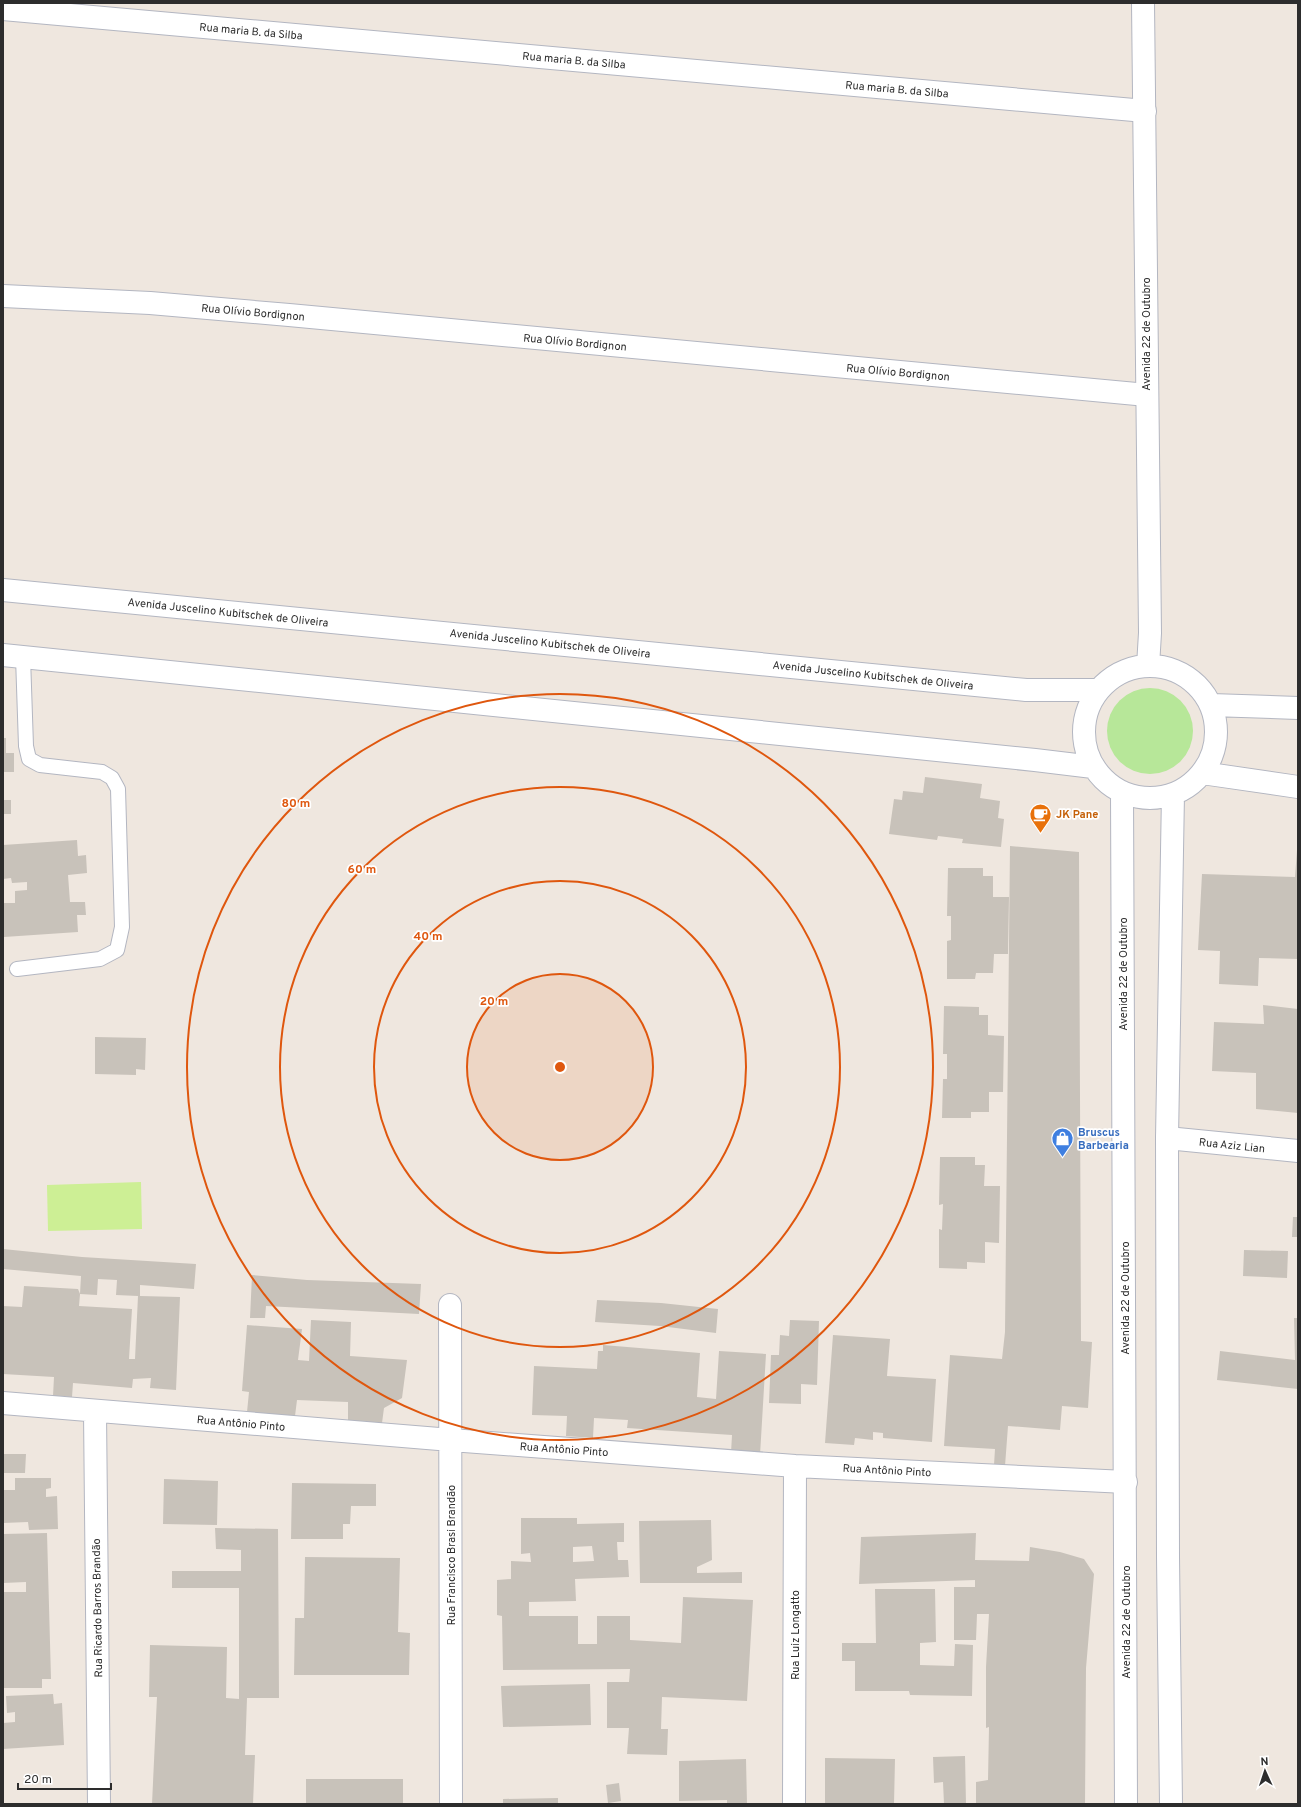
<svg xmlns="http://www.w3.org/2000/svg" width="1301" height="1807" viewBox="0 0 1301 1807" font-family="Overpass,sans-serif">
<rect width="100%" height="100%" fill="#efe7df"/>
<path fill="#b7e799" d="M1107 731a43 43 0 1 1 86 0a43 43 0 1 1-86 0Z"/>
<path fill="#cdef95" d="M141,1182l1,47 -94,2 -1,-46z"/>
<path fill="#c8c2ba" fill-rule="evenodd" d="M3,738h3v15h8v19h-11z
M925,777l57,7 -2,14 20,3 -2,17 6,1 -3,28 -39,-4 1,-4 -25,-3 -1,4 -48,-6 5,-35 8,1 1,-9 20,2z
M3,800h8v14h-8z
M77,840l1,16 8,-1 1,18 -19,2 2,27h15l1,13h-9l1,17 -74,5 -1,-34h12v-12l12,-1v-8l-15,1 -1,-5 -8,1v-34z
M1010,846l69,6 2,489 11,1 -4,66 -26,-2 -2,24 -52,-4 -3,40 -11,-1 1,-16 -51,-3 6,-91 52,4 3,-27z
M1297,850l1,109 -39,-1 -1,28 -39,-2 1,-33 -22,-1 4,-76 93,3z
M948,868h35v8h10v21h16l-1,57h-14l-1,19h-17l-1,6h-28v-38l4,-1v-24h-4z
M1263,1005l35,4v104l-42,-4v-36l-44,-2 2,-49 50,2z
M944,1006l35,1v8h9v20l16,1 -1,56h-14v20h-18v6h-29l1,-39h4v-25h-4z
M95,1037l51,1 -1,32 -9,-1v6l-41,-1z
M940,1157h35v8h10l-1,21h16l-1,57 -14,-1v21l-18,-1v7l-28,-1v-39l3,1 1,-26 -4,1z
M1293,1217h5v20h-6z
M3,1249l79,8 114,7 -2,25 -54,-4v11l40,1 -4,93 -26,-2 1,-10 -18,1 -1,9 -59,-5 -1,14 -19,-1 1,-19 -51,-3v-68l19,1 2,-21 54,3 2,5 1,-18 -78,-7zM98,1279l19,1 -1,15 22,1 -3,63h-6l3,-50 -53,-3 1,-12 17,1z
M1244,1250l44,1 -1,27 -44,-2z
M252,1275l55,5 114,4 -2,30 -153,-8 -1,12h-15z
M597,1300l64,3 57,6 -2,24 -56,-7 -65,-4z
M1294,1318h4v71l-81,-9 3,-29 75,9z
M311,1320l40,2 -1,34 57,4 -5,38 -18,10 -2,15h-34v-21l-51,-2 -2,16 -48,-4 2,-20 -7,-1 5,-66 55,4 -4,31 11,1z
M790,1320l29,1 -2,64 -16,-1v20l-32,-1 2,-48h8l1,-20 9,1z
M833,1335l57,4 -3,37 49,3 -4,63 -49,-4v-5l-10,-1v8l-18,-2 -1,7 -29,-2z
M603,1345l97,8 -3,44 19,2 3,-48 47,3 -6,101 -29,-2 1,-18 -105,-7 1,-8 -34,-2 -1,20 -27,-2 1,-20 -35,-1 2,-49 63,3 1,-18h5z
M3,1454h23l-1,19h-22z
M15,1478h36v10l-5,1v8l11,-1 1,33 -29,1 -1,-8 -25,1v-33h12z
M164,1479l54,2 -1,44 -54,-1z
M292,1483l84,1v22h-25l-1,18h-7v15h-52z
M521,1518h56v6l47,-1v19h-7l1,18h10l1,17 -54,2 1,22 -47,1v14h49v28h19v-28h33v24l51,3 2,-46 70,3 -6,101 -85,-4 -1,32h7l-1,26 -40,-1 2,-26h-22v-46h22l1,-13 -127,1 -1,-54 -5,-1v-35l14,-1v-18l20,1 -1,-9 -9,1zM592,1546l2,15 -21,1v-15z
M711,1520l1,40 -15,7v6l45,-1v11h-102l-1,-62z
M215,1528l63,1 1,169h-32l-2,57h10l-2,49h-101l5,-107h-8l1,-52 77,2 -1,51 13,1v-111h-67v-17h69v-21l-25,-1z
M47,1533l4,146h-9v9h-39v-96h23v-10l-23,1v-49z
M976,1533l-1,27 54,1 1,-14 30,5 24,7 10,15 -8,94 -1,136h-109v-22l12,-2 1,-53 -3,1v-61l3,-53h-12l-1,26h-22v-53h21v-7l-116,4 2,-47z
M305,1557l95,1 -2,74 12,1 -1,42h-115l1,-57h9z
M875,1589h60l1,53 -16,1v22l34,1 1,-22 18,1 -1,51 -62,-1 -1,-4h-54v-30h-13v-18h34z
M590,1684l1,41 -88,2 -2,-41z
M53,1694l1,10 8,-1 2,42 -61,4v-26l12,-1v-10l-8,1 -1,-17z
M965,1756l1,48h-22l-1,-22 -9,1 -1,-26z
M825,1758l70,1 -1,45h-69z
M746,1759l1,45h-20v-4l-48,1v-40z
M306,1779h97v25h-97z
M619,1783l2,18 -13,2 -2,-18z
M558,1798v6h-55v-5z"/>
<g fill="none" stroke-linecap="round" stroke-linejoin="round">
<defs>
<path id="lane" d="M17,969l83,-10 17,-9 5,-23 -4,-138 -6,-11 -10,-6 -62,-7 -11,-6 -3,-13 -3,-89"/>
<path id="street" d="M3,9l1142,102
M3,296l147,7 139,12 858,80
M1167,1138l131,13
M450,1305l1,499
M3,1403l448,37 344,26 331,16
M95,1412l4,392
M794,1804l1,-338"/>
<path id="secondary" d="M1143,3l7,630 -2,33
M3,590l1023,100h72
M3,655l1032,105 58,7
M1084 732a66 66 0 1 1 132 0a66 66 0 1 1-132 0Z
M1211,705l87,3
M1202,773l96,14
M1122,792l4,1012
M1171,1804l-3,-247 -1,-419 6,-344"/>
</defs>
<use href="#lane" stroke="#b3b6c1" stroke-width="16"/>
<use href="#street" stroke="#b3b6c1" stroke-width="24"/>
<use href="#secondary" stroke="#b3b6c1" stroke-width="24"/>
<use href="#lane" stroke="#fff" stroke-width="14"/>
<use href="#street" stroke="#fff" stroke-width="22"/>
<use href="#secondary" stroke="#fff" stroke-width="22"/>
</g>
<circle cx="560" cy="1067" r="93" fill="#df570e" fill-opacity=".12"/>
<g fill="none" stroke="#df570e" stroke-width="2">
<circle cx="560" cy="1067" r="93"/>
<circle cx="560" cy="1067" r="186"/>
<circle cx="560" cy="1067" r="280"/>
<circle cx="560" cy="1067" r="373"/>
</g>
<defs>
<symbol id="cafe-pin" viewBox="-11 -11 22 30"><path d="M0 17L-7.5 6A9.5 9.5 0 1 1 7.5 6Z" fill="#e8710a" stroke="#fff"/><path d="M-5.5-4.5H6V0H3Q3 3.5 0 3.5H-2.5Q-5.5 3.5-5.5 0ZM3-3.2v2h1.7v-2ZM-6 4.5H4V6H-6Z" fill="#fff"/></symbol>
<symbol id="shop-pin" viewBox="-11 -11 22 30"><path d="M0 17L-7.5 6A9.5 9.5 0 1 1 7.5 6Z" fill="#3f7fe0" stroke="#fff"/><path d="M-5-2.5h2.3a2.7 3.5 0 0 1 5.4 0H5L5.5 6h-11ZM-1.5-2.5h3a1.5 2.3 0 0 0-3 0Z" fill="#fff"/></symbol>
</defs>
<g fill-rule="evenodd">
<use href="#cafe-pin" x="1028" y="802" width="25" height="34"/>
<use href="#shop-pin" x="1050" y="1126" width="25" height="34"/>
</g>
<g text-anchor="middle" stroke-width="3.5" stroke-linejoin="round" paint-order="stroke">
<g font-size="11" fill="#2d2d2d" stroke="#fff">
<text transform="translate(251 31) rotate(5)" y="4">Rua maria B. da Silba</text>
<text transform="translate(574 60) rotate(5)" y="4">Rua maria B. da Silba</text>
<text transform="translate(897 89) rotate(5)" y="4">Rua maria B. da Silba</text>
<text transform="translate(253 312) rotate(5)" y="4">Rua Olívio Bordignon</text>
<text transform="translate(1146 334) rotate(-90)" y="4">Avenida 22 de Outubro</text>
<text transform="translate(575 342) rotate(5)" y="4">Rua Olívio Bordignon</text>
<text transform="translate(898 372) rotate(5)" y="4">Rua Olívio Bordignon</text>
<text transform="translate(228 612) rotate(6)" y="4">Avenida Juscelino Kubitschek de Oliveira</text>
<text transform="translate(550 643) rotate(6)" y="4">Avenida Juscelino Kubitschek de Oliveira</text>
<text transform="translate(873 675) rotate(6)" y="4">Avenida Juscelino Kubitschek de Oliveira</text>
<text transform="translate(1123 974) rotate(-90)" y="4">Avenida 22 de Outubro</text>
<text transform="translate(1232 1145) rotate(6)" y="4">Rua Aziz Lian</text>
<text transform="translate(1125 1298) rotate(-90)" y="4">Avenida 22 de Outubro</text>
<text transform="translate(241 1423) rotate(5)" y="4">Rua Antônio Pinto</text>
<text transform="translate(564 1449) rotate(4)" y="4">Rua Antônio Pinto</text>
<text transform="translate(887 1470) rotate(3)" y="4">Rua Antônio Pinto</text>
<text transform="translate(451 1555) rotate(-90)" y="4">Rua Francisco Brasi Brandão</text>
<text transform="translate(97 1608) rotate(-91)" y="4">Rua Ricardo Barros Brandão</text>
<text transform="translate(1126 1622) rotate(-90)" y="4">Avenida 22 de Outubro</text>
<text transform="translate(795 1635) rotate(-90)" y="4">Rua Luiz Longatto</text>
</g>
<g font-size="11" font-weight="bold" fill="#c56008" stroke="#fff" text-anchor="start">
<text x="1056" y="818">JK Pane</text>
</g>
<g font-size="11" font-weight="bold" fill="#366cbe" stroke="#fff" text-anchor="start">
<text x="1078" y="1136">Bruscus<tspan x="1078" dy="13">Barbearia</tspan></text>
</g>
</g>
<circle cx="560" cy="1067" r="6" fill="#df570e" stroke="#fff" stroke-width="2"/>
<g font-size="12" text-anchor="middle" font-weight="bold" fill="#df570e" stroke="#fff" stroke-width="3.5" stroke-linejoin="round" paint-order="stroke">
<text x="296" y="807">80 m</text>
<text x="362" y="873">60 m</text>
<text x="428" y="940">40 m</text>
<text x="494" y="1005">20 m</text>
</g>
<rect width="1301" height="1807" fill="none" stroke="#2d2d2d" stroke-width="8"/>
<g transform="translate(1265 1771) rotate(357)" stroke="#ffffff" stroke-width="3" paint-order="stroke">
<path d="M0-3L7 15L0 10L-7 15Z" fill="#2d2d2d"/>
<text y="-6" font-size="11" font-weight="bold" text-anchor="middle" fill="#2d2d2d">N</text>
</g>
<path d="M18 1783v6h93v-6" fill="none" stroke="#2d2d2d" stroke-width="2"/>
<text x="24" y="1783" font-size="12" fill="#2d2d2d" stroke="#ffffff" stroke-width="3" paint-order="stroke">20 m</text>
</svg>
